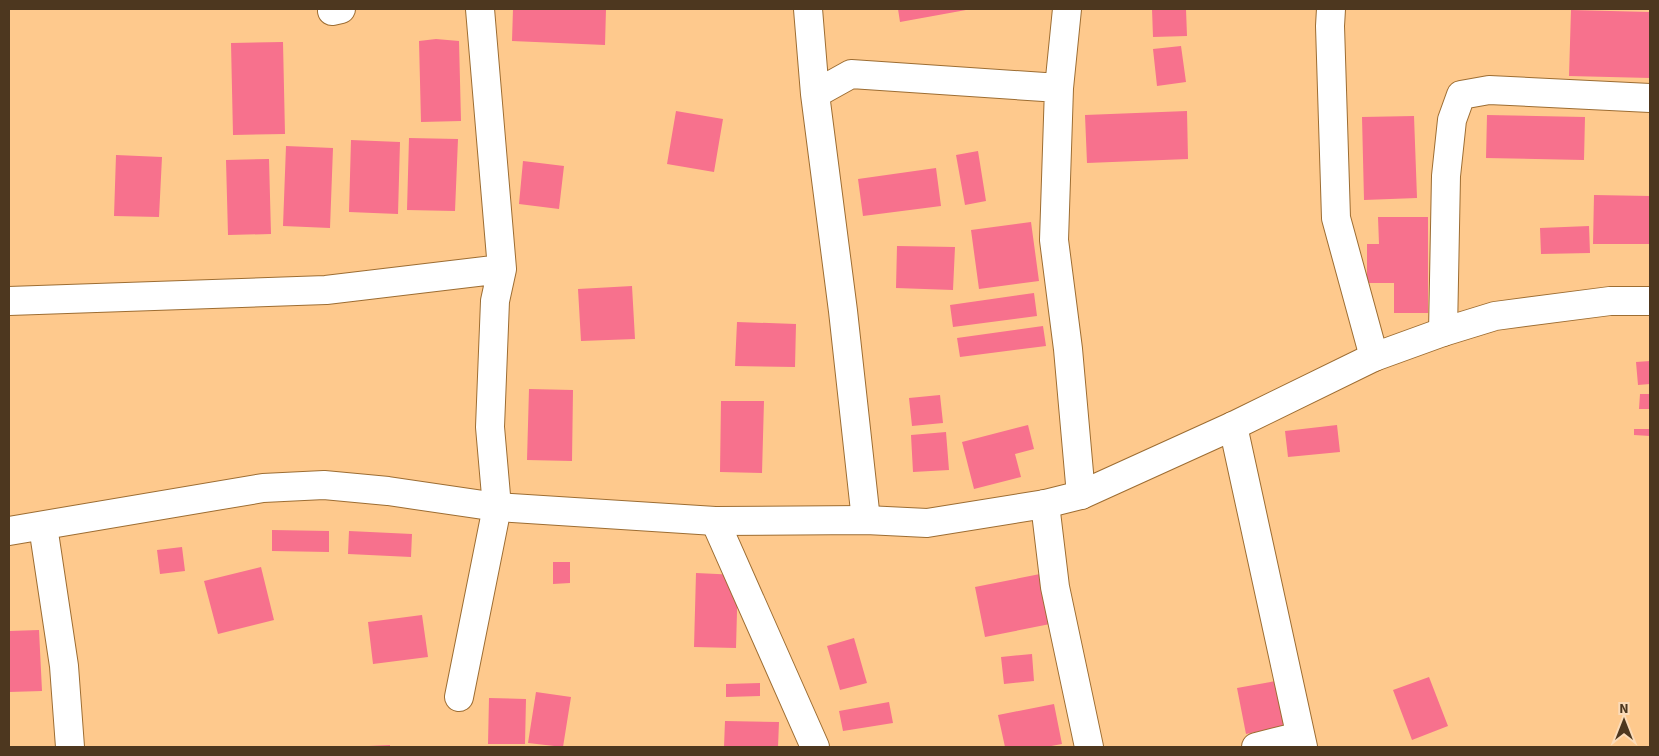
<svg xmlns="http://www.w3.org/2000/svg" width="1659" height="756" viewBox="0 0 1659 756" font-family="'Source Sans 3',sans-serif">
<rect width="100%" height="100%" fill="#fec98d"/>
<path fill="#f7718d" d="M513,9h93l-1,36 -93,-4z
M898,9h68v1l-66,12z
M1152,9h34l1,27 -34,1z
M1571,10l79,2v66l-81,-2z
M436,39l23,2 2,80 -40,1 -2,-81z
M283,42l2,92 -52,1 -2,-92z
M1181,46l5,36 -29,4 -4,-37z
M676,111l47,8 -9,53 -47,-8z
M1187,111l1,48 -101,4 -2,-48z
M1487,115l98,2 -1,43 -98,-2z
M1414,116l3,82 -53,2 -2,-83z
M409,138l49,1 -3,72 -48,-1z
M351,140l49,2 -2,72 -49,-2z
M286,146l47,2 -3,80 -47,-2z
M978,151l8,50 -21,4 -9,-50z
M116,155l46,2 -3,60 -45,-1z
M269,159l2,75 -43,1 -2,-75z
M523,161l41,5 -5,43 -40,-5z
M936,168l5,38 -78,10 -5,-37z
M1594,195l56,1v48h-57z
M1378,217h50v96h-34v-30h-27v-39h12z
M1031,222l8,59 -60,8 -8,-59z
M1589,226l1,27 -49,1 -1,-26z
M897,246l58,1 -2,43 -57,-2z
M632,286l3,53 -54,2 -3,-52z
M1034,293l3,23 -84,11 -3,-22z
M737,322l59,2 -1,43 -60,-1z
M1043,326l3,20 -86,11 -3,-19z
M1650,361v23l-12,1 -2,-23z
M529,389l44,1 -1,71 -45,-1z
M1640,394h10v15h-11z
M940,395l3,28 -31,3 -3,-28z
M721,401h43l-2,72 -42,-1z
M1028,425l6,24 -19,5 6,23 -47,12 -12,-47z
M1337,425l3,27 -52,5 -3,-26z
M1634,429h16v7l-16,-1z
M946,432l3,38 -36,2 -2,-37z
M272,530l57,1v21l-57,-1z
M349,531l63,3 -1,23 -63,-3z
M182,547l3,24 -25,3 -3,-24z
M553,562h17v21l-17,1z
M261,567l13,53 -56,14 -14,-53z
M696,573l42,2 -2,73 -42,-1z
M1040,574l10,50 -65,13 -10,-50z
M422,615l6,42 -55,7 -5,-42z
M39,630l3,61 -33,1v-61z
M854,638l13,45 -27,7 -13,-44z
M1032,654l2,27 -30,3 -3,-27z
M1429,677l19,49 -36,14 -19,-50z
M1281,680l9,45 -44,9 -9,-46z
M760,683v13l-34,1v-13z
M536,692l35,5 -8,50 -35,-4z
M489,698l37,1 -1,45h-37z
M889,702l4,21 -50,8 -4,-20z
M1054,704l8,40 -16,3h-41l-7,-32z
M725,721l54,1 -1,25h-54z
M390,745v2h-21v-1z"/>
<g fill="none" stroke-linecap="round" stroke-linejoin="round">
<defs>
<path id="street" d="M808,9l7,85
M1067,9l-8,79 -5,152 14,109 13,146
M1331,9l-1,17 6,192 38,139
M332,11l9,-2
M9,301l317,-11 176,-21
M1443,332l3,-156 6,-56 9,-25 28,-5 161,8
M1233,426l70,321
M1045,504l10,83 34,160
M866,520l-23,-209 -28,-217 36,-20 208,14
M715,521l100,226
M43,526l21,140 6,81
M459,697l38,-190 -7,-80 5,-126 7,-32 -22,-260
M1256,747l44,-11"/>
<path id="secondary" d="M9,531l254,-43 61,-3 64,6 109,16 218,14 151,-1 61,3 118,-19 36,-9 152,-69 141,-69 69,-25 52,-16 115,-15h40"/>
</defs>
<use href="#street" stroke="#9d6d32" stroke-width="30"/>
<use href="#secondary" stroke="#9d6d32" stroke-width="30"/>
<use href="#street" stroke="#fff" stroke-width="28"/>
<use href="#secondary" stroke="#fff" stroke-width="28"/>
</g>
<rect width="1659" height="756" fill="none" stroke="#4d371f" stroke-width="20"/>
<g transform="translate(1624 721)" stroke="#fbdbb8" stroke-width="4" paint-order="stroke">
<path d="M0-4L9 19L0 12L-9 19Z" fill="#4d371f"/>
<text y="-8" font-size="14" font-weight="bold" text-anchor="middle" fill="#4d371f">N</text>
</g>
</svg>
